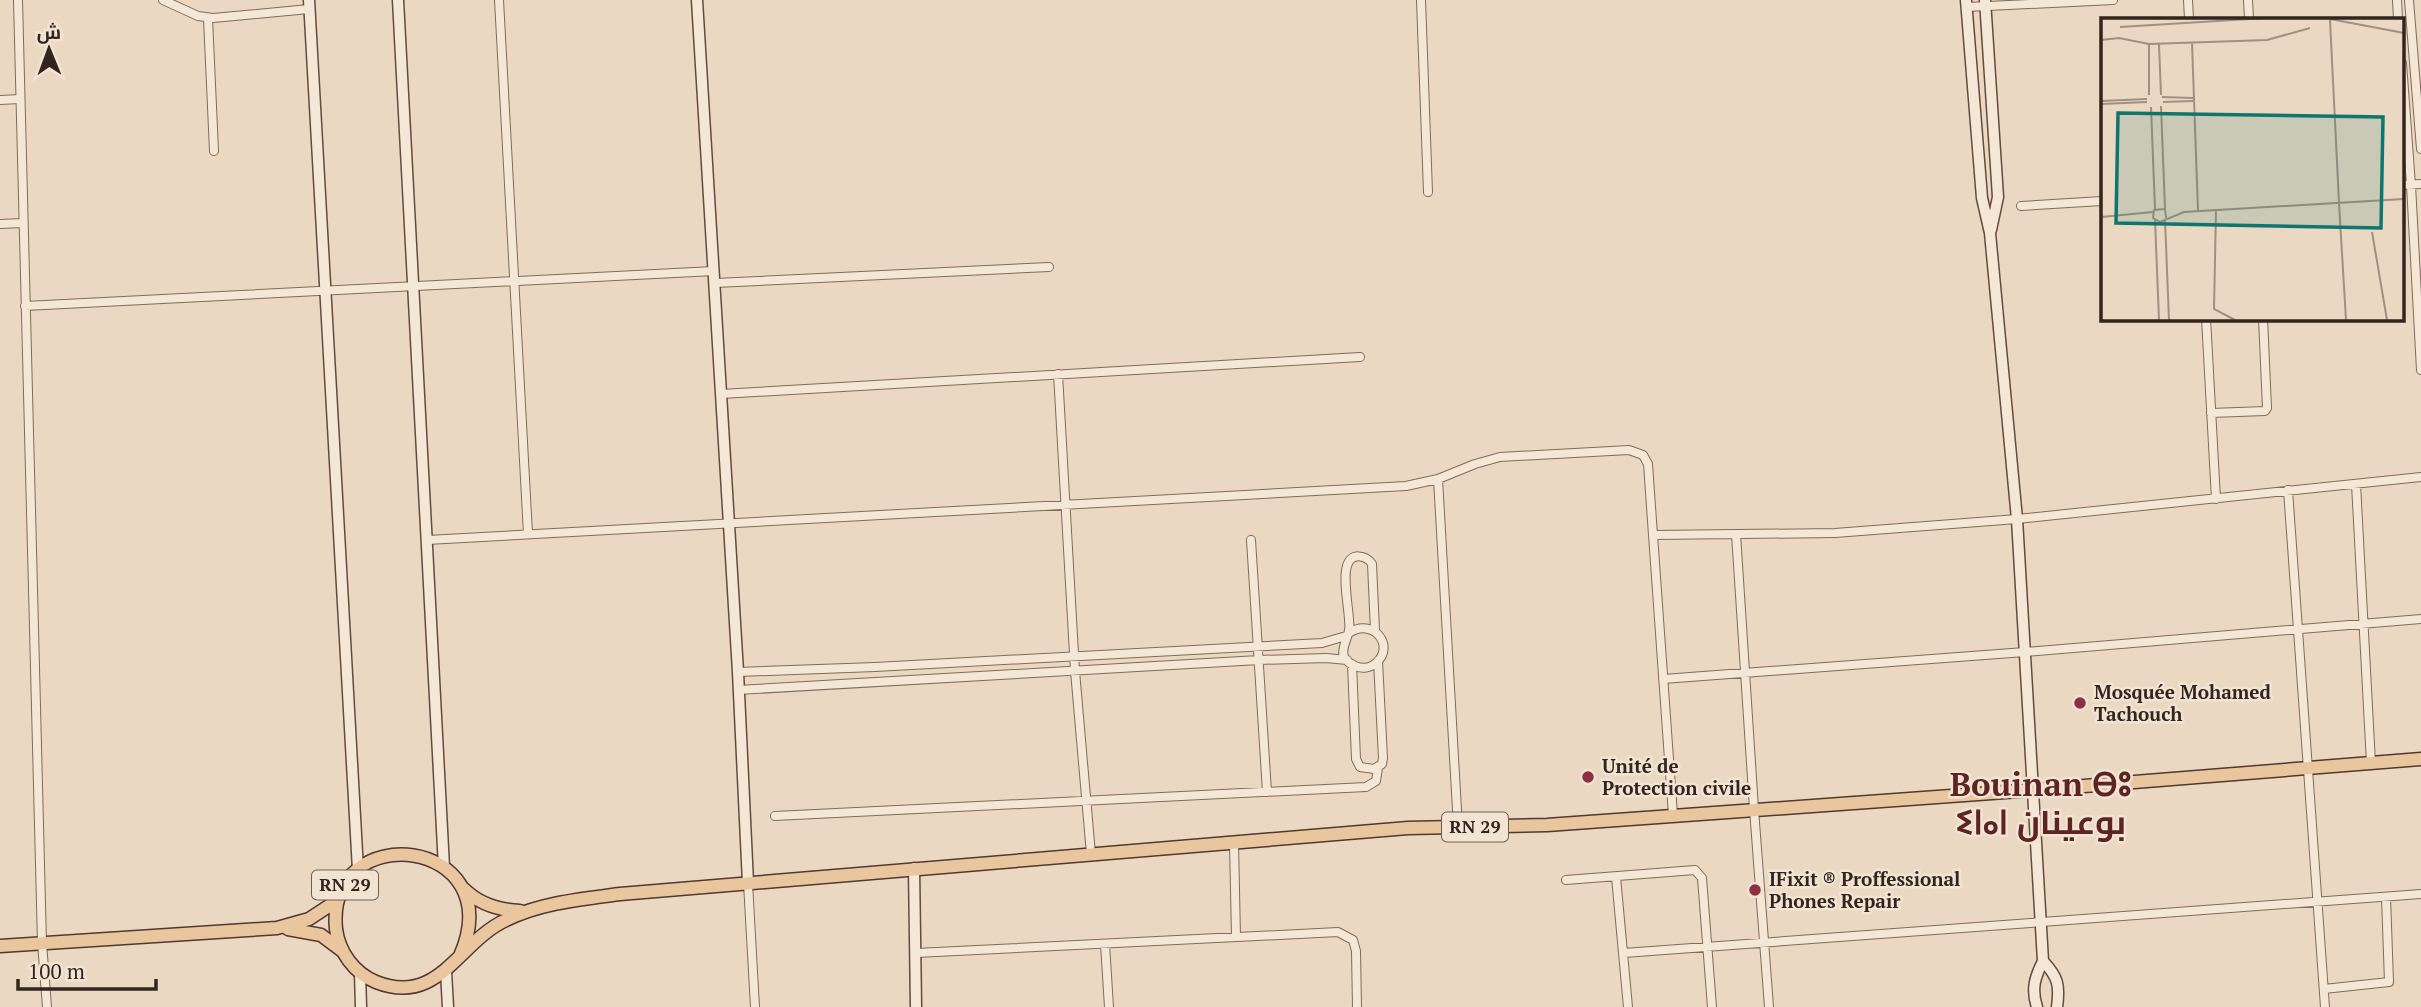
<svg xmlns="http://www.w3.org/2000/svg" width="2421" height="1007" viewBox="0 0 2421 1007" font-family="'PT Serif',Cairo,'Noto Sans Tifinagh',serif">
<rect width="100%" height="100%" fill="#ead8c3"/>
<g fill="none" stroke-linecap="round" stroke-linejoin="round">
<defs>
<path id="street" d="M18,0l24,943 5,64
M163,0l35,16 15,2 96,-9
M499,0l29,534
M1421,0l7,192
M2188,0l1,19
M2248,0l1,19
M2397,0l1,19
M2409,0l12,149
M1967,7l146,-7
M208,18l6,133
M2402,63l9,122 10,185
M0,100l20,-1
M2402,185l19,-1
M2021,206l81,-5
M0,224l22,-1
M715,283l334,-16
M25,306l689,-35
M2206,318l10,181
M1058,374l17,297 16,183
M721,394l639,-37
M2211,413l54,-2 2,-3 -4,-90
M1438,479l20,348
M2356,484l15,279
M2288,490l37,517
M1736,534l18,275 15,198
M1653,535l20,280
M427,540l979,-54 32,-7 37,-15 25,-7 129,-7 14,5 5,9 5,71 182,-2 182,-14 404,-42
M1251,540l16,252
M1349,633c24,-16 47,13 27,30 -6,5 -14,6 -21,3 -21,-9 -8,-23 -6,-36 1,-3 0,-7 0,-11 -1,-14 -6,-41 -2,-53 4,-14 19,-11 25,-2l3,67
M1352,664l4,95 4,8 14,2 8,-5 1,-6 -5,-97
M738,672l137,-5 447,-24 24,-7
M1663,679l362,-27 396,-33
M738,690l521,-30 67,-2 21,2
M775,816l591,-29 10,-6 2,-13
M1234,843l2,94
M1616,877l12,130
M1566,880l129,-10 7,8 10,129
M748,883l7,124
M1105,944l4,63
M916,953l422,-21 15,8 3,11 1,56
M1624,953l797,-59
M2324,989l65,-7 -3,-85"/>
<path id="secondary" d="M309,0l49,870
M398,0l46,867
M697,0l41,672 10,211
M1966,0l16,198 8,35 27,286 26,442c-8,16 -12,28 -6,46
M1985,0l13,197 -7,33
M914,868l2,139
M2043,961c15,16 17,24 14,46
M446,971l2,36
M360,972l1,35"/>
<path id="primary" d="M464,889c15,15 35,21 56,22
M288,929l33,6 20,15
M0,946l277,-18 32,-9 29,-19
M460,956c52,-119 -135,-140 -124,-27 3,23 18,44 40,53 63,25 82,-40 130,-62 34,-17 76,-21 114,-26l788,-66 139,-3 487,-35 387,-31"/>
</defs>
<use href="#street" stroke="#826a5c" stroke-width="10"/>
<use href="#secondary" stroke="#644b3f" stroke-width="13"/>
<use href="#primary" stroke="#503930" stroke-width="15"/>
<use href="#street" stroke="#f5e7d6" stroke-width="8"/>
<use href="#secondary" stroke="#f5e7d6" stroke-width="10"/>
<use href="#primary" stroke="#eac69e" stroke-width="12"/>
</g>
<g fill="#8c3141" stroke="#f2e3d2" stroke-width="2.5">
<circle cx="2080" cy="703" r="7"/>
<circle cx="1588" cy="777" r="7"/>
<circle cx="1755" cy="890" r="7"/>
</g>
<g text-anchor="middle" stroke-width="5" stroke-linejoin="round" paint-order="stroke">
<g fill="#f2e3d2" stroke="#6c5e54" stroke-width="2">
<rect x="1442" y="812.5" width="66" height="29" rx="5"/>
<rect x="312" y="870.5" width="66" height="29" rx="5"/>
</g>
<g font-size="18" font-weight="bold" fill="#33251e">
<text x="1475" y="833">RN 29</text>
<text x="345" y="891">RN 29</text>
</g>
<g font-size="19" font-weight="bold" fill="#33251e" stroke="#f2e3d2" text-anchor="start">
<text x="2094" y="699">Mosquée Mohamed<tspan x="2094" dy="22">Tachouch</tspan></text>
<text x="1602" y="773">Unité de<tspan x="1602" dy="22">Protection civile</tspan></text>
<text x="1769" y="886">IFixit ® Proffessional<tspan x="1769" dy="22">Phones Repair</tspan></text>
</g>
<g font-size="33" font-weight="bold" fill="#5c2422" stroke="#f2e3d2">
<text x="2041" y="796">Bouinan ⴱⵓ<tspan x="2041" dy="38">ⵉⵏⴰⵏ بوعينان</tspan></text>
</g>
</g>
<g transform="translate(2101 18)">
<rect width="303" height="303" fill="#ead8c3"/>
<path fill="none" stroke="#a19081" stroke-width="2" d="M229,1l74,14M229,2l9,183M19,9l146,-9M0,22l18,-2 30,6 118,-4 43,-12M91,25l6,168M48,26v51M58,26l2,51M61,79l31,1M0,83l46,-2M62,84l30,-1M0,86l46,-2M60,88l4,103M50,89l4,102M238,185l7,117M115,192l-2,99 21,11M0,199l52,-5M65,200l-1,-9 -11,1 -1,8 7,4 24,-10 220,-13M54,202l4,100M64,202l4,100M271,214l15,88"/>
<path fill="#0f766e" fill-opacity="0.15" stroke="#0f766e" stroke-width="3.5" d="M17,95l265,4 -2,111 -265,-5z"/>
<rect width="303" height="303" fill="none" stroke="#33251e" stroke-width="3.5"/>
</g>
<g transform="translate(49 49) rotate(359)" stroke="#f2e3d2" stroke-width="5" paint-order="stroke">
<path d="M0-5L12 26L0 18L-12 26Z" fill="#33251e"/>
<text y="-10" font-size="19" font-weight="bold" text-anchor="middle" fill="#33251e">ش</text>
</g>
<path d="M18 979v10h138v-10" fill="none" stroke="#33251e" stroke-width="3.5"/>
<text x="28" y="979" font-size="21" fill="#33251e" stroke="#f2e3d2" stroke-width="5" paint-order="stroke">100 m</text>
</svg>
